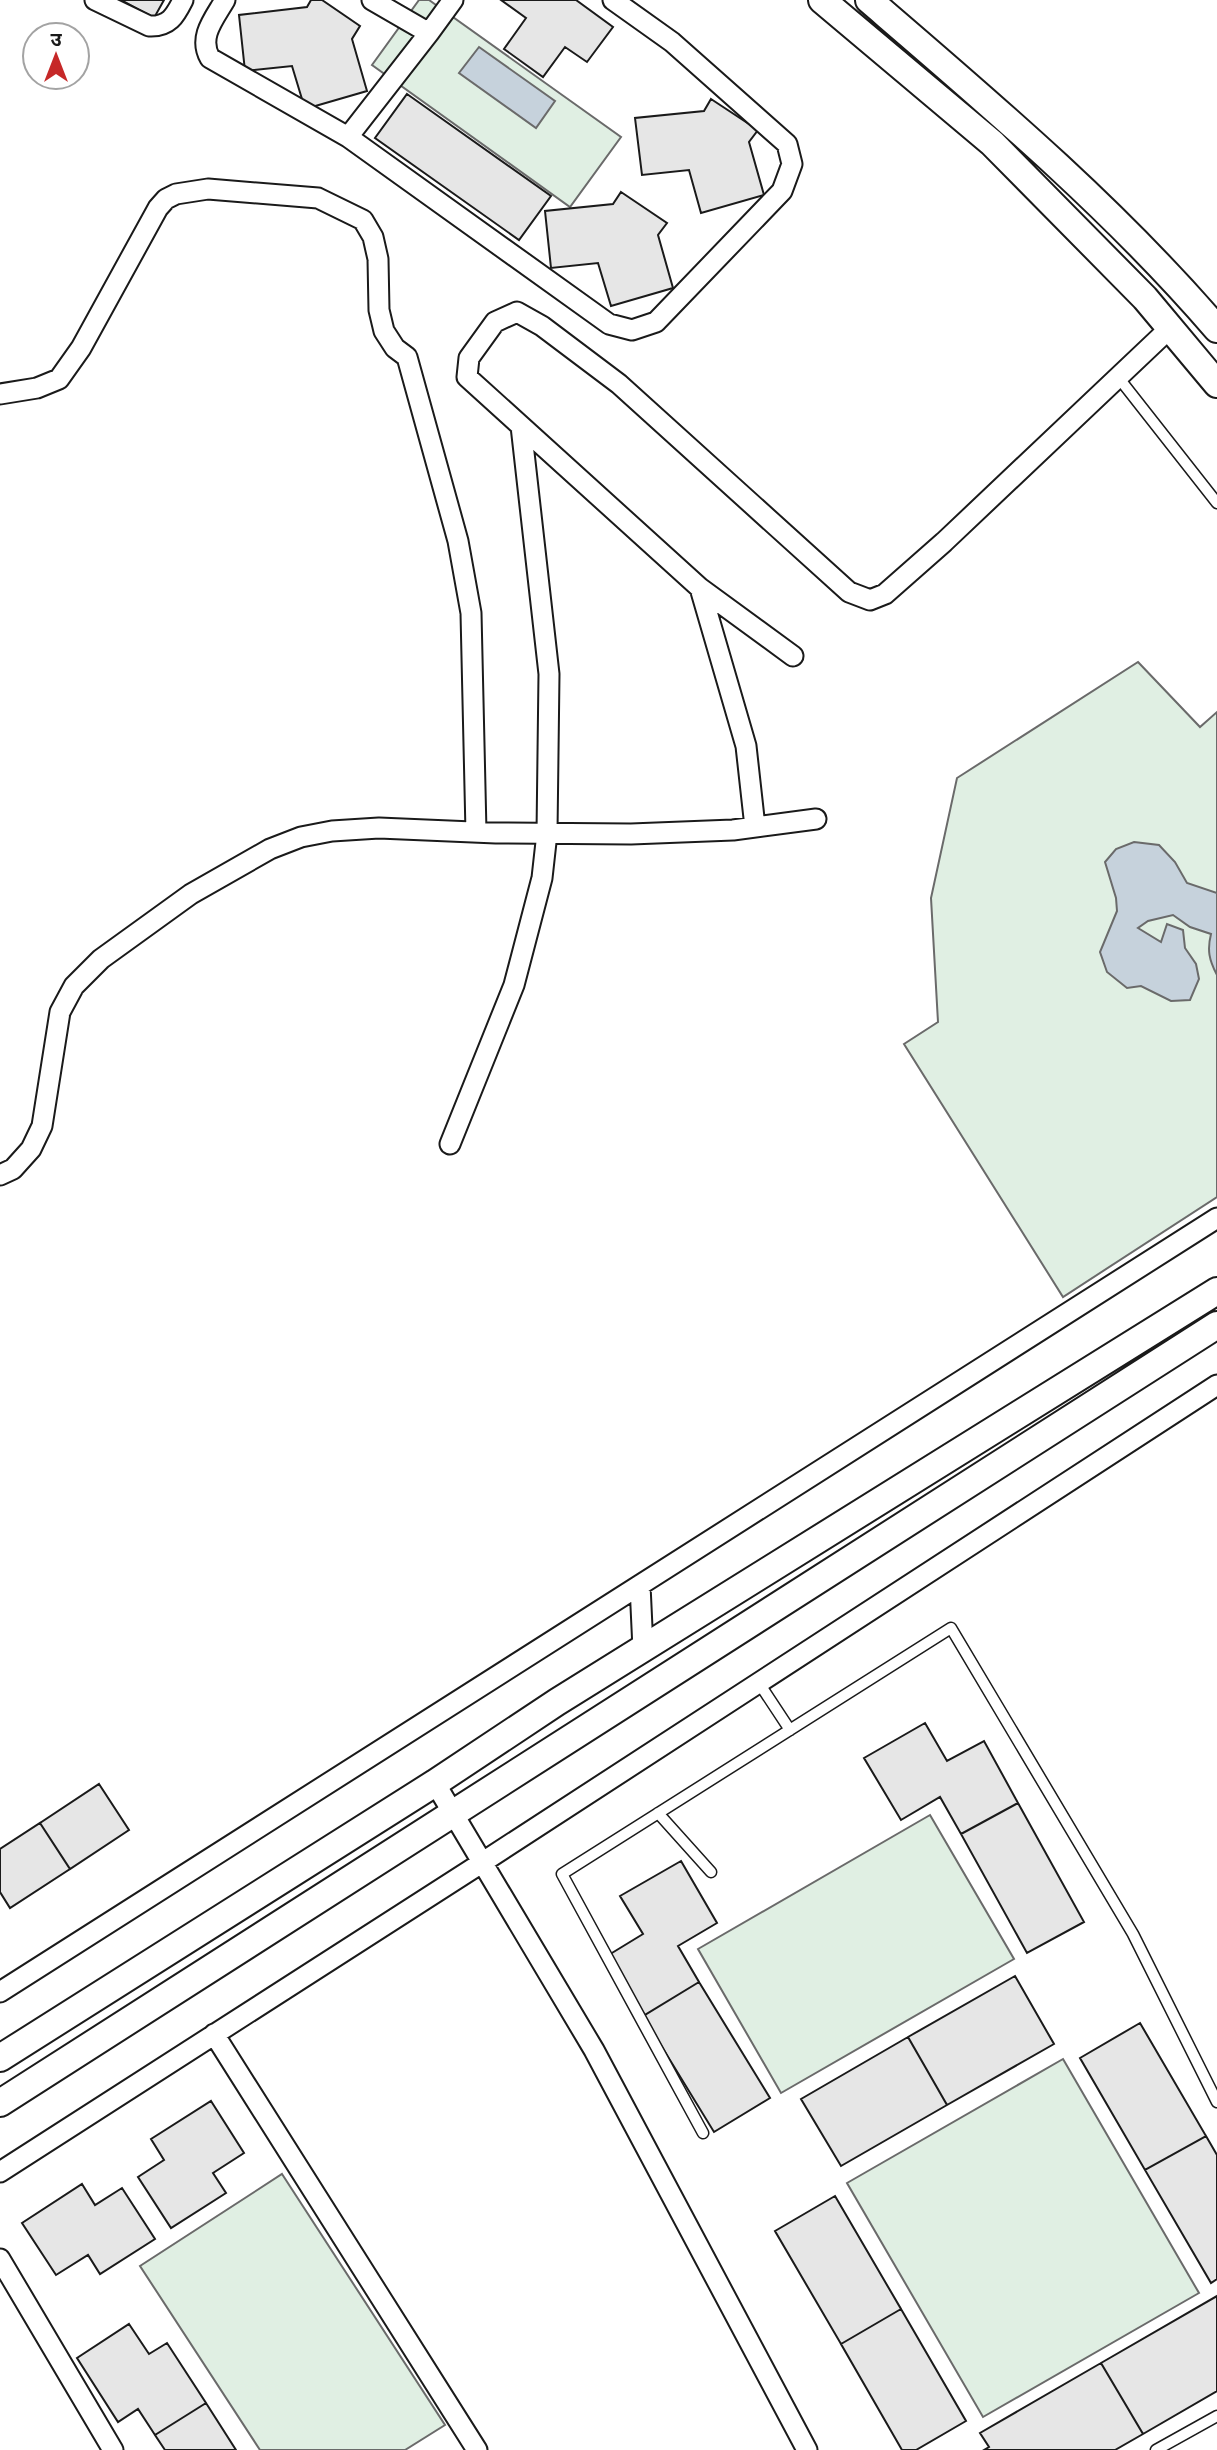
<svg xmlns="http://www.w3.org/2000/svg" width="1217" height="2450" viewBox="0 0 1217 2450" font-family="'Roboto Condensed','Noto Sans Devanagari',sans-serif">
<rect width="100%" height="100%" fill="#fff"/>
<path fill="#e0efe3" stroke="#6a6a6a" stroke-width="2" d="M419,0h10l192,137 -51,70 -198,-142z
M1138,662l62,65 17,-15v485l-154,100 -159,-253 34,-22 -7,-124 26,-120z
M930,1815l84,144 -233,134 -83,-144z
M1063,2059l136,234 -216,124 -136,-234z
M282,2174l163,251 -40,25h-145l-120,-184z"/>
<path fill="#c6d2dc" stroke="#6a6a6a" stroke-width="2" d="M479,47l76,54 -19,27 -77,-55z
M1134,842l25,3 16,17 12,21 30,10v82c-8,-15 -10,-25 -6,-41l-21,-7 -17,-12 -25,6 -10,7 23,14 6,-18 16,6 2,18 11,16 3,15 -9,21 -19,1 -30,-15 -14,2 -20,-16 -7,-20 17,-41 -1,-13 -11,-36 11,-13z"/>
<path fill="#e6e6e6" stroke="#1a1a1a" stroke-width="2" d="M121,0h43l-10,18z
M311,0h11l38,26 -8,13 15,52 -62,18 -13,-43 -47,5 -6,-56 68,-8z
M501,0h75l37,27 -26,35 -22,-15 -22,30 -39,-28 22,-31z
M407,94l144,102 -32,44 -144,-102z
M711,99l47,31 -9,12 15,53 -63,18 -12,-43 -47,5 -7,-57 69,-7z
M621,192l46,31 -9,12 15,53 -62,18 -13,-43 -47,5 -6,-57 68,-7z
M925,1723l22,38 37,-20 34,62 -57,31 -21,-37 -39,23 -37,-62z
M99,1784l30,46 -59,39 -30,-46z
M1018,1803l66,119 -57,31 -66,-119z
M40,1823l30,46 -60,39 -10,-16v-43z
M681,1861l36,62 -39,23 21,36 -56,34 -36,-60 36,-22 -23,-38z
M1015,1976l39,68 -107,61 -39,-68z
M699,1982l71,116 -56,34 -71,-116z
M1140,2023l66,113 -61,34 -65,-112z
M908,2037l39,68 -106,61 -40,-67z
M211,2101l33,52 -31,20 13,20 -55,35 -33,-51 26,-17 -13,-21z
M1206,2136l11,19v124l-6,4 -66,-113z
M82,2184l13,21 27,-17 33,51 -55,35 -12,-19 -32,20 -34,-52z
M835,2196l66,113 -60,35 -66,-113z
M1217,2296v95l-74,43 -42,-71z
M901,2309l65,112 -50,29h-14l-61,-106z
M129,2324l20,30 18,-11 39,60 -51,32 -17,-26 -20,13 -41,-64z
M1101,2363l42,71 -28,16h-131l5,-3 -9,-14z
M206,2403l30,47h-71l-10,-15z"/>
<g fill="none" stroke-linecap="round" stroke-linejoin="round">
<defs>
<path id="lane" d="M1118,377l99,126
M759,1683l31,47
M658,1813l53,59
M703,2133l-141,-259 389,-246 182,306 84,168
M1156,2450l61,-34"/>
<path id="street" d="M95,0l54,26c20,1 26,-10 34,-26
M225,0c-11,19 -27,37 -15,58l138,79 261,187 23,6 24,-8 126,-131 10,-27 -5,-20 -115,-102 -59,-42
M429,33l24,-33
M348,137l81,-104 -57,-33
M0,394l37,-6 22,-9 22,-31 77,-140 8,-9 10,-5 32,-5 110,9 45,22 10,17 5,22 1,51 5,21 11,17 12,9 51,184 13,72 5,219
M700,588l46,158 9,81
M793,656l-93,-68 -233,-211 2,-19 26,-36 22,-10 25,14 77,58 230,208 21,8 15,-6 59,-52 226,-214
M450,1144l64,-159 28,-107 5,-45 2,-159 -28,-248
M0,1175l13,-6 18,-20 11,-23 18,-114 14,-26 27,-27 90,-65 79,-45 31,-12 31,-6 47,-3 117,5 135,1 102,-4 83,-11
M640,1585l3,64
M435,1783l159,267 213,400
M0,1992l1217,-774
M214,2034l263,416
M0,2172l483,-310 734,-477
M0,2259l113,191"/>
<path id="secondary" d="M822,0l170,143 153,155 72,86
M869,0c121,104 244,208 348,329
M0,2058l435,-275 122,-81 660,-411
M0,2103l1217,-778"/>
</defs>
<use href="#lane" stroke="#1a1a1a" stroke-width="13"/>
<use href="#street" stroke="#1a1a1a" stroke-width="23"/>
<use href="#secondary" stroke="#1a1a1a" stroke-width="30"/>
<use href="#lane" stroke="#fff" stroke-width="10"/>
<use href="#street" stroke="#fff" stroke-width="19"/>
<use href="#secondary" stroke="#fff" stroke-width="26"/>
</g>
<g transform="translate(56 56)"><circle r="33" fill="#ffffff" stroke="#a3a3a3" stroke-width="2"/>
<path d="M0-5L12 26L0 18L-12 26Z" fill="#c62828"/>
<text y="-10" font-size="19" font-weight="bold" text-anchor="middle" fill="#1a1a1a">उ</text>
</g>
</svg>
